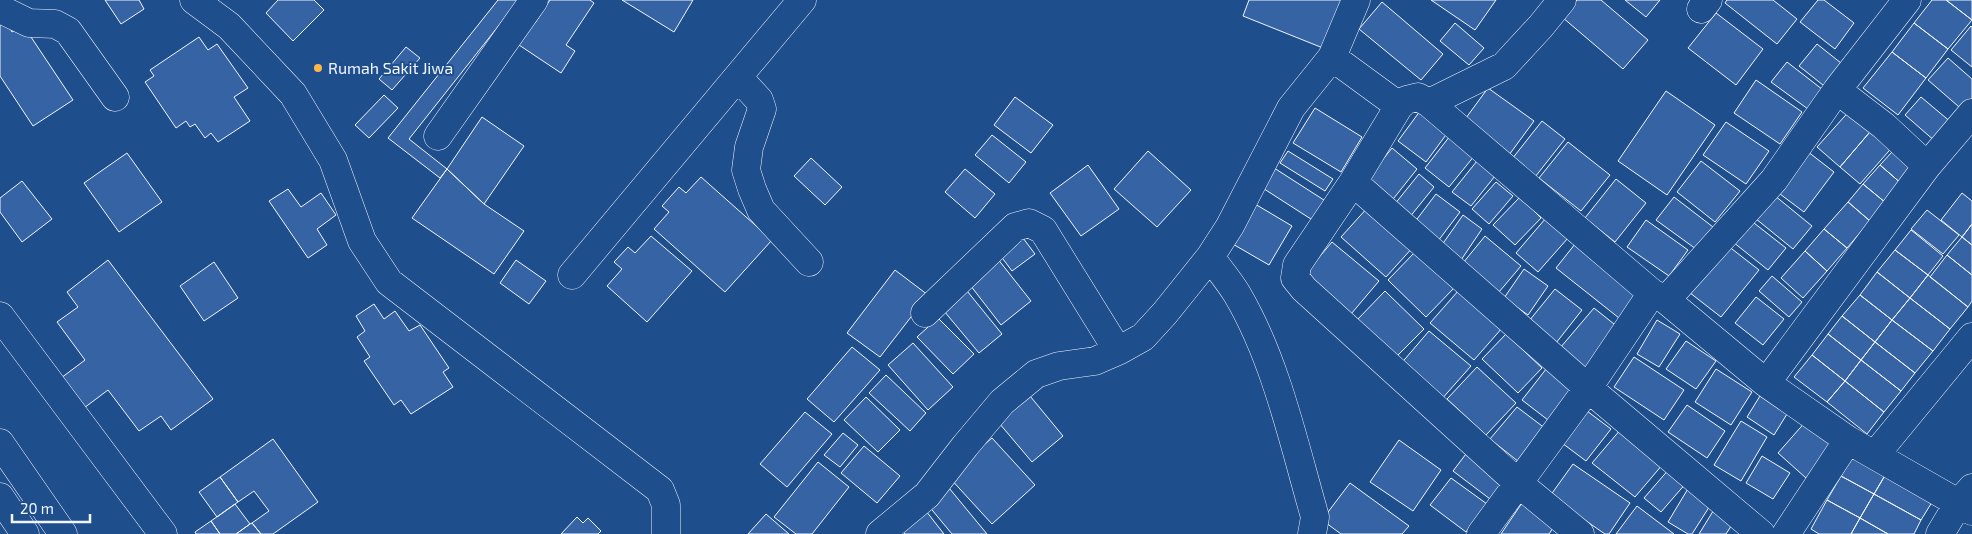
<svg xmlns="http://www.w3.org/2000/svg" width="1972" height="534" viewBox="0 0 1972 534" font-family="'Exo 2',sans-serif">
<rect width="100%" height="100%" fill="#1f4e8c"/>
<path fill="#3563a3" stroke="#f2f6ff" d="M105,0h34l5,9 -23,15z
M278,0h36l10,10 -31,31 -27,-28z
M498,0h21l-110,139 38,30 -7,9 -52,-40z
M550,0h40l4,3 -28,42 9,6 -14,22 -51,-34 15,-23 10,7z
M622,0h71l-19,32z
M1249,0h94l-20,48 -80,-32z
M1431,0h65l-21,30z
M1577,0h24l47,40 -25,29 -61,-52z
M1625,0h35l-14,17z
M1727,0h46l24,19 -20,25 -52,-41z
M1818,0h6l30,23 -19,26 -35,-27z
M1932,0h14l26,20 -24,29 -34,-26z
M1946,0h26v20z
M1382,2l61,52 -22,26 -62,-51z
M1716,13l47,36 -27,36 -48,-37z
M6,21l6,11 11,-7 50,75 -40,26 -33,-50v-51z
M1455,23l29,25 -15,17 -29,-24z
M1914,23l34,26 -22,29 -34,-26z
M1971,26l1,1v40l-21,-17z
M199,37l9,13 9,-6 31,44 -14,9 16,24 -32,21 -7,-9 -6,5 -10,-14 -5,3 -4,-6 -10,7 -31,-46 9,-6 -4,-6z
M1817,44l29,23 -18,22 -29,-23z
M406,47l14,11 -28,32 -13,-11z
M1892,52l34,26 -28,37 -35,-27z
M1948,58l24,21v27l-6,7 -38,-33z
M1787,62l40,31 -15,19 -41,-30z
M1756,80l46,32 -22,32 -46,-31z
M1488,88l46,33 -25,34 -46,-33z
M1666,91l49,34 -48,70 -49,-34z
M384,95l14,13 -29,30 -14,-13z
M1015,97l38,28 -22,28 -37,-28z
M1921,97l31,26 -16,19 -31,-27z
M1423,107l28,21 -25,34 -28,-21z
M1853,107l22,19 -35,41 -23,-20z
M1315,108l47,29 -21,35 -48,-29z
M482,117l42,29 -40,58 -37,-35z
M1542,121l23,18 -30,38 -23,-18z
M1726,122l43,29 -23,33 -43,-29z
M1875,126l20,18 -35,40 -20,-17z
M992,135l34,27 -17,21 -34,-28z
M1450,136l25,19 -26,32 -24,-19z
M1568,142l42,33 -29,36 -42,-33z
M1392,148l25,21 -27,34 -26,-20z
M1803,148l31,24 -30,40 -32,-24z
M1148,151l43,39 -34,37 -43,-38z
M1288,151l45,28 -8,12 -45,-28z
M1892,152l22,19 -11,14 -23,-20z
M127,153l35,49 -43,30 -35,-49z
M811,158l31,29 -17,18 -31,-29z
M1477,161l18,15 -24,30 -19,-14z
M1701,161l39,30 -25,31 -38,-30z
M1088,165l31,44 -38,27 -31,-43z
M1880,165l23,20 -17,18 -23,-19z
M1271,166l56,36 -13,19 -56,-36z
M447,169l37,35 40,27 -30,43 -82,-56z
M965,169l30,25 -20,24 -30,-26z
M1419,174l15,13 -25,31 -15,-13z
M701,177l71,63 -47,52 -71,-63 15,-17 -7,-6 17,-19 7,6z
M1616,179l30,24 -31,39 -30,-24z
M22,181l30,38 -30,23 -22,-30v-14z
M1496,182l17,14 -24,28 -17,-15z
M1863,184l23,19 -16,18 -22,-19z
M288,189l13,18 20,-14 15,22 -19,14 10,16 -19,13 -39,-57z
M1769,191l43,35 -19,23 -43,-35z
M1962,193l10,8v23l-10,13 -21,-17z
M1436,194l24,18 -22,29 -24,-18z
M1520,197l21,21 -26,27 -22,-20z
M1674,197l39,30 -17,22 -40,-29z
M1848,202l22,19 -23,27 -23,-19z
M1255,204l37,22 -23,39 -38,-22z
M1369,206l45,40 -28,31 -45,-40z
M1927,210l32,25 -16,19 -32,-25z
M1463,215l19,14 -23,34 -20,-14z
M1745,216l41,32 -18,22 -40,-32z
M1546,218l22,20 -30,34 -22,-19z
M1646,220l42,30 -19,26 -42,-29z
M1972,224v21l-10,-8z
M1824,229l23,19 -20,23 -22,-20z
M1911,230l32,26 -15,19 -33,-25z
M1020,234l15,20 -23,17 -15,-20z
M651,236l41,35 -45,51 -40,-36 15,-17 -8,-7 14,-15 7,6z
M1485,236l36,30 -22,26 -36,-29z
M1962,237l10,8v30l-25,-20z
M1579,239l63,50 -23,29 -63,-50z
M1332,242l47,39 -28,33 -47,-39z
M1723,242l36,28 -38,47 -36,-28z
M1895,250l33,25 -18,23 -33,-26z
M1416,251l38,37 -28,29 -38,-37z
M1805,251l22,20 -24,27 -22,-20z
M1947,255l25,20v26l-4,6 -38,-30z
M997,258l34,43 -30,24 -34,-44z
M108,260l105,139 -42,31 -10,-14 -22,15 -31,-41 -28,21 -23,-30 28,-21 -28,-38 21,-15 -11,-15z
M516,260l30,21 -17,23 -29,-21z
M214,262l24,36 -34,23 -24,-35z
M1524,269l24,17 -20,29 -24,-17z
M895,270l33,25 -48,62 -33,-24z
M1877,272l33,26 -18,22 -32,-25z
M1928,275l40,32 -18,22 -40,-31z
M1772,276l30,26 -13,15 -30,-26z
M963,286l39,48 -23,19 -40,-48z
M1555,289l27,21 -26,33 -27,-22z
M1459,290l44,37 -29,33 -44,-37z
M1385,291l39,38 -30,30 -38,-38z
M1860,295l32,25 -17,22 -33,-26z
M1756,297l28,22 -21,26 -28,-22z
M1910,298l40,31 -17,22 -41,-31z
M374,304l10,15 11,-8 14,20 11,-6 29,43 -6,4 10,15 -42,27 -10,-14 -7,5 -30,-44 6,-4 -13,-20 8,-6 -9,-15z
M1594,308l25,20 -34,41 -25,-21z
M1842,316l33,26 -14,18 -33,-26z
M938,318l36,36 -21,20 -36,-37z
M1657,320l23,14 -21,33 -22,-13z
M1892,320l41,31 -18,22 -40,-31z
M1429,331l42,35 -31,35 -41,-35z
M1506,334l36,34 -24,25 -36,-34z
M1828,334l33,26 -16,21 -33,-26z
M1686,341l30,20 -20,28 -30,-20z
M1875,342l40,31 -14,18 -40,-31z
M913,343l40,44 -25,23 -40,-45z
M852,347l28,23 -46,52 -27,-23z
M1812,355l33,26 -18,21 -33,-25z
M1634,357l50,33 -20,30 -50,-33z
M1861,360l40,31 -17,21 -39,-31z
M1550,364l26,20 -28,36 -26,-20z
M1477,367l39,36 -30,32 -39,-36z
M1716,369l36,23 -21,33 -36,-23z
M886,375l40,38 -16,18 -41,-38z
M1845,381l39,31 -17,22 -40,-32z
M1030,396l33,40 -31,26 -33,-39z
M1760,396l27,18 -13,21 -27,-18z
M866,397l34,33 -22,22 -34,-32z
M1687,405l38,26 -18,27 -39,-26z
M1517,407l29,22 -27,33 -29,-23z
M1587,411l24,18 -25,32 -24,-18z
M805,412l27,22 -45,53 -27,-23z
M1807,420l28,23 -29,35 -28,-25z
M1741,421l26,16 -26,44 -27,-16z
M1621,429l42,35 -28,33 -43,-34z
M843,433l15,12 -18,22 -16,-12z
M992,438l43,47 -43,39 -44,-48z
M273,439l45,63 -45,32h-12l-9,-11 17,-12 -15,-20 -16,11 -18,-25z
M1399,440l42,30 -28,41 -43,-29z
M864,446l36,30 -23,27 -36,-30z
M1857,448l33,19 -16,27 -33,-18z
M1469,450l37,29 -16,20 -37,-28z
M1762,456l28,17 -17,26 -27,-16z
M818,462l31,25 -37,47h-16l-22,-17z
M1573,464l57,39 -21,31h-4l-55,-38z
M1890,467l47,27 -16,26 -47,-26z
M1670,468l17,14 -26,30 -17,-14z
M1841,476l33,18 -14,24 -33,-18z
M220,477l18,25 -21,15 -18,-25z
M1451,478l36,26 -21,28 -36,-27z
M1350,483l59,43 -7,8h-61l-19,-14z
M1689,487l24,14 -21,33h-4l-20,-12z
M949,488l38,46h-35l-24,-29z
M1874,494l47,26 -7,14h-26l-28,-16z
M1827,500l33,18 -9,16h-32l-8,-5z
M1522,503l33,22 -6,9h-48z
M235,504l15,20 -14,10h-16l-9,-13z
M1637,506l37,28h-58z
M1715,508l20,12 -9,14h-27z
M926,511l18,23h-39l-4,-4z
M766,514l23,20h-41z
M577,517l6,6 5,-5 13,13 -3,3h-37z
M1860,518l28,16h-37z
M211,521l9,13h-24l-1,-2z
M252,523l9,11h-25l14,-10z"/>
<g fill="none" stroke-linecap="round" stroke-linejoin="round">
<defs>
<path id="minor" d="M194,0l35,26 64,68 40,66 29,81 27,41 271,208 6,15v29
M1562,0l-21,26 -37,40 -75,37 -11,-6 -12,3 -7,6 -46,76 -56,83 -2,13 9,11 214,194 62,51
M0,9l29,14 26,1 13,7 47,66
M1701,9l7,-9
M1332,57l67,49
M738,77l21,23 3,9 -13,38 -3,23 6,19 9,21 48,52
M1837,90l47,36 43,40
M1429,103l223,190 14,7 100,83 82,57 124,71
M438,136l96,-136
M1353,182l235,206 173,146
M1210,257c9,12 19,24 27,37 39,66 57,150 78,223l-3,17
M572,275l230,-275
M1666,300l108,-120 63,-90 70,-90
M925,313l90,-86 14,-4 14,7 75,121
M0,316l163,218
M1766,383l161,-217 45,-53
M1875,455l97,-118
M880,534l47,-39 38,-49 37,-44 34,-28 23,-8 36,-5 23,-10 25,-14 22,-24 45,-56 20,-31 61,-118 41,-51 24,-57
M1481,534l107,-146 64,-95
M1786,534l62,-94
M1940,534l18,-30 14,-16"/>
<path id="major" d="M0,443l63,91
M0,497l25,37"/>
</defs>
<use href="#minor" stroke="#f2f6ff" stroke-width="29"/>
<use href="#major" stroke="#f2f6ff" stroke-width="29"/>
<use href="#minor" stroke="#1f4e8c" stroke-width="28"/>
<use href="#major" stroke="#1f4e8c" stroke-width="28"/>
</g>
<circle fill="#ffb74d" stroke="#1f4e8c" stroke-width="2" cx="318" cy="68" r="5"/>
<g text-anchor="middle" stroke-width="4" stroke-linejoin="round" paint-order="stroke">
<g font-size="16" fill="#f2f6ff" stroke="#1f4e8c" text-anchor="start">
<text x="328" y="74">Rumah Sakit Jiwa</text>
</g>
</g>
<path d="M12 514v8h78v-8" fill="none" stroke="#f2f6ff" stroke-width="2.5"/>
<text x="20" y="514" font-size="15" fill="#f2f6ff" stroke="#1f4e8c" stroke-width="4" paint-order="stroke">20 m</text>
</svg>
